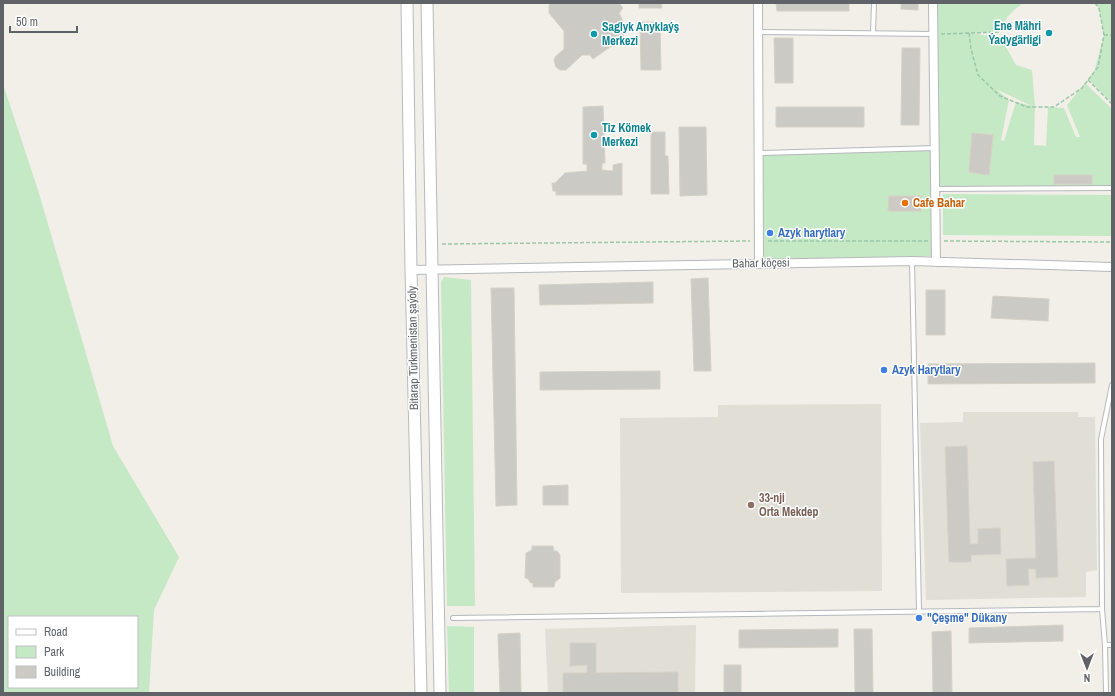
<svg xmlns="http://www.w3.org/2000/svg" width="1115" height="696" viewBox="0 0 1115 696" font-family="'Archivo Narrow',sans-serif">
<rect width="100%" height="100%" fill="#f1efe8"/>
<path fill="#e1ded6" d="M881,404l1,187 -261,2 -1,-175 98,-1v-12z
M963,412h115v5h17l2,153 -11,2v25l-160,3 -6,-177 43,-1z
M696,625l-1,68h-147l-3,-64z"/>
<path fill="#c5e8c5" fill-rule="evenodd" d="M933,3h90c-11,8 -19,16 -23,29l-28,1 29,5 15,27 16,5 3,37 -1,38 12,1 2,-39 16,1 12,29h4l-13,-32 18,-22 27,26v79l-176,1zM996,89l36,17 -16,-4 -12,39 -3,-1 8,-40z
M1095,3h17v100l-24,-24 6,-7 10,-37 -5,-27z
M3,84l35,106 75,256 66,111 -25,53 -5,83h-146zM9,617h128v70h-128z
M931,148l2,108 -169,3 -2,-108z
M943,194l169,1v41l-169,-1z
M444,277l27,3 4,326h-28l-6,-324z
M447,626l27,1v66h-25z"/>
<path fill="#cccac5" stroke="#d6d1c6" d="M551,3h68l4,5 -4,5 6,12 -2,13 -30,21 -3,-4h-8l-16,15h-6l-4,-3 -2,-7 1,-3 9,-8v-18l-15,-18v-8z
M639,3h22l1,5h-23z
M776,3h73v8h-72z
M901,3h17v7l-17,-1z
M640,22h20l1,48h-20z
M774,38h19v45h-18z
M902,48h18l-1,77h-18z
M603,106l2,57h-3v7l11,1v-6l9,-2v32h-66v-4h-3l-1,-8h3l10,-10 22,-2v-7h-4v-57z
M776,107h88v20h-88z
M679,127h27l1,68 -27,1z
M651,132h14v24h3l1,38h-18z
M972,133l21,2 -4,40 -20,-3z
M1054,175h38v9h-38z
M889,196h32v15h-33z
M708,278l3,93h-17l-3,-92z
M653,282v21l-113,2 -1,-20z
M491,288h23l3,217 -21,1z
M926,290h19v45h-19z
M993,296l56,3 -1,22 -57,-3z
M1095,363v20l-167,1v-20z
M660,371v18l-120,1v-18z
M967,446l3,98h8v-15l22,-1 1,26 -30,1v7h-22l-4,-115z
M1054,461l4,116 -22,1v-9h-8l1,16 -22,1 -1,-27 30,-1 -3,-96z
M568,485v20h-25v-19z
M532,546h21l1,5h3l3,4v23l-5,4 -1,5h-21v-4h-2l-4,-5h-2l1,-25 6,-3z
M1063,625v16l-94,2v-15z
M838,629v18l-99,1v-18z
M854,629h18l1,64h-18z
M951,631l1,62h-19l-1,-61z
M520,633l1,60h-21l-2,-59z
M570,643h26v30l82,-1v21h-115v-20h24v-8l-17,1z
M724,665h17v28h-17z"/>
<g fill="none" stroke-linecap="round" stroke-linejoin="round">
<defs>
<path id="lane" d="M758,32l175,2
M873,33l1,-30
M758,153l177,-5
M936,189l176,-1
M912,261l7,350
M1112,385l-11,54 1,170 3,36h7
M453,618l649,-9
M1105,645l1,48"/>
<path id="street" d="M758,3l1,261
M933,3l3,259
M411,270l501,-9 200,6"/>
<path id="secondary" d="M407,3l4,267 10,423
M427,3l13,690"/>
</defs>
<use href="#lane" stroke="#b5b8bc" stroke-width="6"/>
<use href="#street" stroke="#b5b8bc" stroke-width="10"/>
<use href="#secondary" stroke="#b6babf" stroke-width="13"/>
<path stroke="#9cc7a9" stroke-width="1.5" stroke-dasharray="4 2" stroke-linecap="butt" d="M969,33l2,16 7,26 22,21 27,11h27l28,-19 16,-21 6,-32 -5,-27 -4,-5
M941,34l59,-2
M1104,35h8
M1088,80l24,24
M768,241h160
M944,241l168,1
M442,244l308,-3"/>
<use href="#lane" stroke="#fff" stroke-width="4"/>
<use href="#street" stroke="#fff" stroke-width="8"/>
<use href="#secondary" stroke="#fff" stroke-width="11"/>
</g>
<g fill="#0f9aa8" stroke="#fff" stroke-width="1.5">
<circle cx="1049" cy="33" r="4"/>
<circle cx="594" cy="34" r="4"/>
<circle cx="594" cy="135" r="4"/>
</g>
<circle fill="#e8710a" stroke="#fff" stroke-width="1.5" cx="905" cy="203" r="4"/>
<g fill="#3f7fe0" stroke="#fff" stroke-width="1.5">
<circle cx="770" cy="233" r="4"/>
<circle cx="884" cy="370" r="4"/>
<circle cx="919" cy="618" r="4"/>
</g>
<circle fill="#8d6e63" stroke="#fff" stroke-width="1.5" cx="751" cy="505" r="4"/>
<g text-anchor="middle" stroke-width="3" stroke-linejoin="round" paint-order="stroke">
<g font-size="12" font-weight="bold" fill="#0d838f" stroke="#fff" text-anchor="start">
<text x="1041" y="30" text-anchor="end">Ene Mähri<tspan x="1041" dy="14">Ýadygärligi</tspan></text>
<text x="602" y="31">Saglyk Anyklaýş<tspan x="602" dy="14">Merkezi</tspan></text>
<text x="602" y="132">Tiz Kömek<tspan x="602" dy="14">Merkezi</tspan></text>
</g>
<g font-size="12" font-weight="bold" fill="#c56008" stroke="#fff" text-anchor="start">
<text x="913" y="207">Cafe Bahar</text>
</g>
<g font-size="12" font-weight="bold" fill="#366cbe" stroke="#fff" text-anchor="start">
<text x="778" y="237">Azyk harytlary</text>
<text x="892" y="374">Azyk Harytlary</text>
<text x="927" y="622">"Çeşme" Dükany</text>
</g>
<g font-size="12" fill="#5f6368" stroke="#fff">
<text transform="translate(761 263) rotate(-1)" y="4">Bahar köçesi</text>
<text transform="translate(413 348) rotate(-91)" y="4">Bitarap Türkmenistan şaýoly</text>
</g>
<g font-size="12" font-weight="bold" fill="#785e54" stroke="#fff" text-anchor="start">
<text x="759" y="502">33-nji<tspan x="759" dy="14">Orta Mekdep</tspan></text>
</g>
</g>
<rect width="1115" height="696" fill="none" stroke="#5f6368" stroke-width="8"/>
<rect x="8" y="616" width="130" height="72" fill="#ffffff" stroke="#bfc1c3"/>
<rect x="16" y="629" width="20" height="6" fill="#ffffff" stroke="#bfc1c3"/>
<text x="44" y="636" font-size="12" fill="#5f6368">Road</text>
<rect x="16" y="646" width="20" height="12" fill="#c5e8c5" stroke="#bfc1c3"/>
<text x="44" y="656" font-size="12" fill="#5f6368">Park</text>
<rect x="16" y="666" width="20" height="12" fill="#cccac5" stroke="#bfc1c3"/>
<text x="44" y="676" font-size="12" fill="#5f6368">Building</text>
<g transform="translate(1087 668) rotate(180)" stroke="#ffffff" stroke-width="3" paint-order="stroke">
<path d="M0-3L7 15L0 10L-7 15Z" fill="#5f6368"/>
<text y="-6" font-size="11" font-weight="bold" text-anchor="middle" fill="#5f6368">N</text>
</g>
<path d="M10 26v6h67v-6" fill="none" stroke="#5f6368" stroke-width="2"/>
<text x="16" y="26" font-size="12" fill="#5f6368" stroke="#ffffff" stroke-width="3" paint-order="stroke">50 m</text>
</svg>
